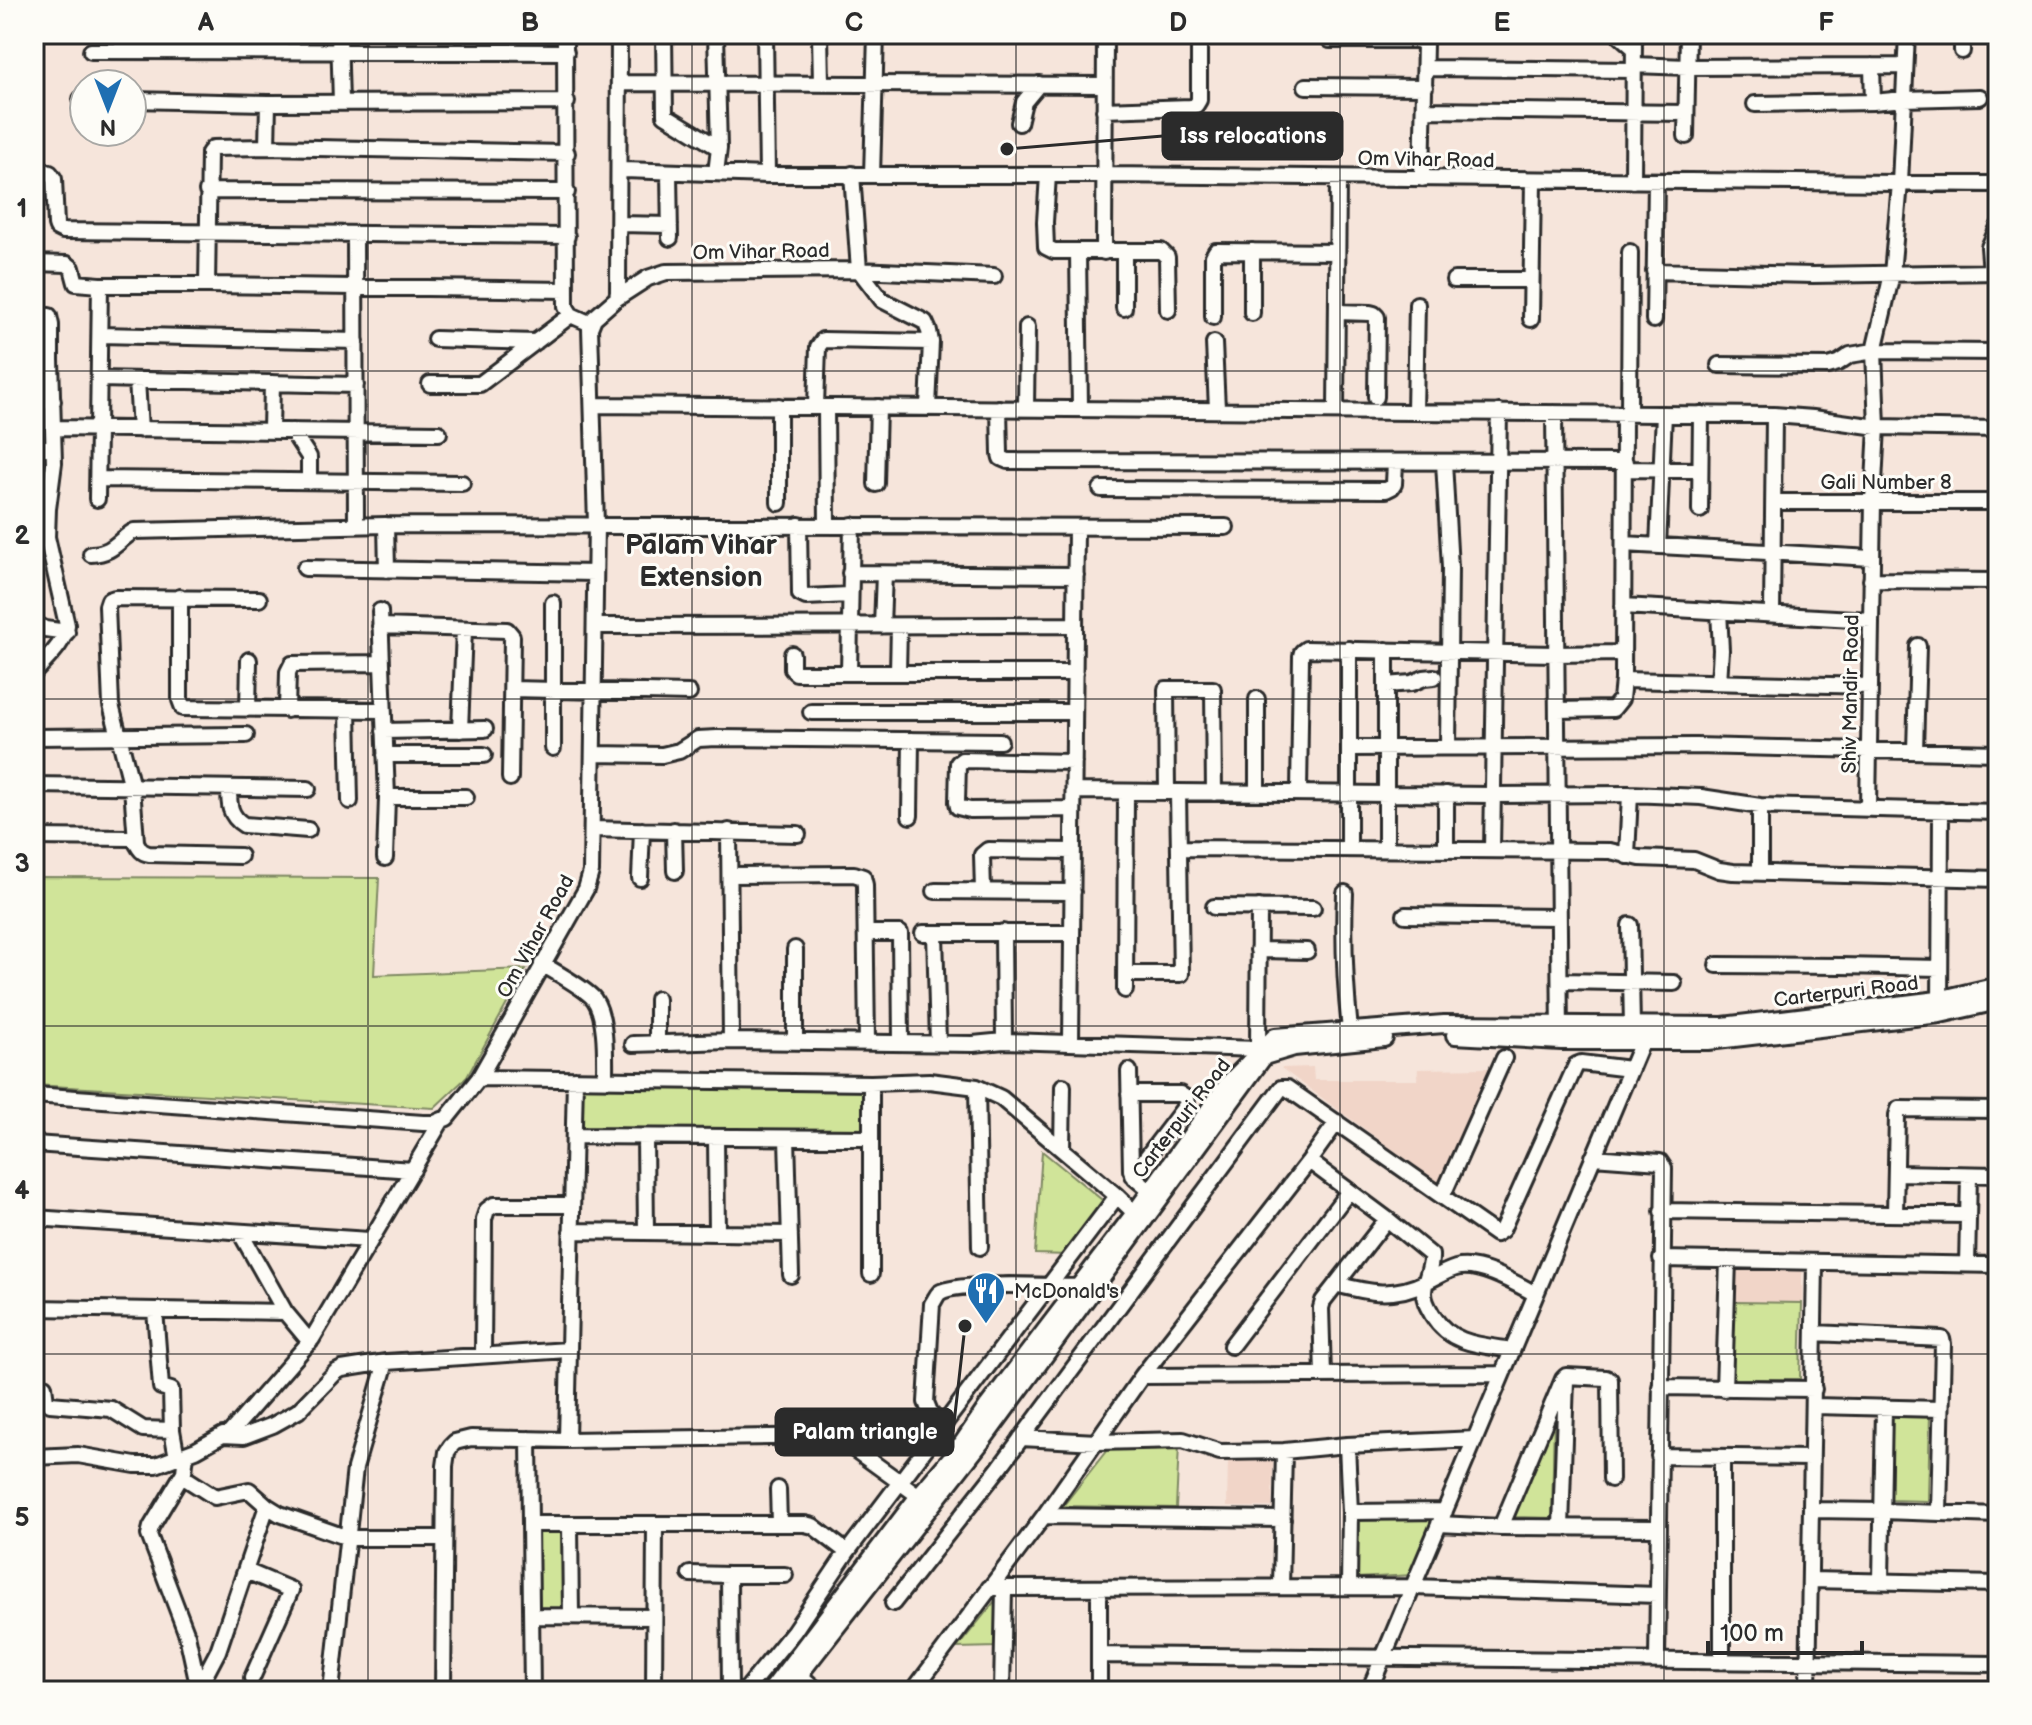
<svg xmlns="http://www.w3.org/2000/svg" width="2032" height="1725" viewBox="0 0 2032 1725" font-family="'Balsamiq Sans',sans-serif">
<rect width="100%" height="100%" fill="#f6e5db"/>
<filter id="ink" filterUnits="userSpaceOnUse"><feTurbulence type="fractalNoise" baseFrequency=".0125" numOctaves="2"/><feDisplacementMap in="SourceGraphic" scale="16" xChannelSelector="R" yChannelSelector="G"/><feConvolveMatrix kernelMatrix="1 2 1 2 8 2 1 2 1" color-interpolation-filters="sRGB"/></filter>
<g filter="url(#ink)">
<path fill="#f1d5c8" d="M1313,1067l1,13h103l1,-11 73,-1 -51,116 -159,-116z
M1734,1266l68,1v36l-69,-1z
M1228,1458h45l-1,49h-45z"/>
<path fill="#d0e499" stroke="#7e8862" stroke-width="2" d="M34,877l345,1 -5,97 152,-6 -59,108 -33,31 -400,-23z
M583,1087l281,1v45h-281z
M1042,1151l65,53 -38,51 -34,-1z
M1733,1302l69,1 -2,76h-67z
M1890,1412l40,1 -2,88 -39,-1z
M1554,1415l-2,103 -39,-1z
M1111,1445h68l-3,63 -113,-2z
M1358,1518l81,1 -25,56 -58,3z
M536,1529h29v82h-29z
M998,1597v50l-41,1z"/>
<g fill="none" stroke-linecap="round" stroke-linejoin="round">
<defs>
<path id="minor" d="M339,34l2,68
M565,34l1,273 5,8 20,9
M664,34l1,81 54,33
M765,34l2,141
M820,34l1,49
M1326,34l4,6h88l7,4 -3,135
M1618,34l16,14
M91,51l475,1
M1962,51v-17
M1634,65l53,2 218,-1
M1872,66l1,36
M1426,68l208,2
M619,83l485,2
M1306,86l119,1
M81,99h3
M132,100l136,3 299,-1
M1755,104l118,-2 31,-3 76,-2
M1104,110l87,-3 5,-2 3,-5v-66
M1424,110l262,3
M1019,123l5,-21 15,-18
M1686,136l2,-102
M267,147l1,-44
M34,167l16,6 4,6 2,46 1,3 6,3 504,5
M620,172l4,-2 143,5h338l893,9
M669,172l1,66
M716,173l3,-25 -3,-114
M852,174l7,96
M872,175l4,-141
M1048,175l-3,47 1,25 8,4h107l6,6 1,53
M1633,181l1,-147
M207,191l360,1
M619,224l51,1
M355,234l1,291
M1078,252l2,156
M1104,252l1,-218
M1124,252v56
M34,263l33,1 5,4 4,15 24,2h107l359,5
M859,270l23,30 43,22 4,9 2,11 -3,65
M1654,271l159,4 185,-3
M1991,272l-2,-25 9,-20
M1454,280h77
M207,285l2,-132 4,-5 54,-1 300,6
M617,298l1,-6 1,-258
M1337,312l33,1 4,1 3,3 -1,80
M1252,313v-62
M34,315l15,1 2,9v35l3,103 -6,46 -1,28 20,88c-2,19 -21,34 -33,48
M1213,317v-61l3,-5 121,1
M1531,319l2,-139
M1654,320l2,-139
M100,335l256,6
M435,339l101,3
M1214,343l3,66
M34,360h17
M1719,365l109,1 10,-3 12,-8 24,-4 124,1
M100,379l256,6
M137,380l3,50
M430,384h50l91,-69
M34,401h19
M593,405l1181,10 39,3 64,9 121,2
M779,406v97
M816,406l2,-59 5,-7 108,2
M826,407l1,118
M999,408l1,46 1,4 7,3 617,1
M1026,408l1,-81
M1336,410l2,-232
M1415,411l2,-107
M1554,413l6,623
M1629,413l1,-161
M54,428l385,5
M271,430l1,-47
M292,431l17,26v25
M34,448h19
M1444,462l6,106 -2,179
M1624,469l76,1
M98,479l364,4
M876,484l2,-77
M1101,489l285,1 6,-3 2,-3 1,-22
M97,499l3,-214
M1774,502h224
M1700,510l1,-96
M386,525l1,45
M799,525l1,69 6,3 43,-2
M1624,544l248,14
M1658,546l6,-132
M91,554c23,-1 26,-13 43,-23l252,-6 840,2
M305,568l290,5
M850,573l226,2
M1871,580l127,1
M180,597v103l3,8 200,2
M1623,606l248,14
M380,611l7,186 -2,61
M1719,611l2,39 -2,32
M1772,614l2,-199
M34,623l11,6 22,3
M380,626l127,4 5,6 -2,142
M595,626l480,-1
M882,626l2,-52
M1386,650v199
M792,654v15l4,4h279
M849,672l3,-147
M898,672l1,-46
M1623,680l247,6
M1386,685l26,-2 12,-5 10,-1
M512,689l177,4
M1257,699v94
M248,709l1,-49
M287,710l1,-38 4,-8 89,-1
M348,710l2,91
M1557,710l56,-1 8,-10 2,-19 1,-267
M811,712h263
M460,730l4,-101
M384,731l101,-2
M34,737l212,-2
M553,748v-145
M1349,748l346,-2 303,7
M1915,750l3,-104
M593,754l69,1 17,-4 19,-12 19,-1 283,3
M385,755h99
M34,785l274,4
M229,788c0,16 0,28 15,37l64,5
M1074,791l418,4 138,-1 71,3 59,9 238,6
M1167,792l-1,-103h47l1,104
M1299,792l2,-136 1,-4 4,-3 249,5 68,-1
M1446,794v56
M387,797h79
M1868,808l5,-307 4,-74 -3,-76 18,-77 8,-91 7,-149
M1073,809l-103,1 -12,-3 -1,-5 1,-39 4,-3 112,2
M910,816l1,-76
M592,829l206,5
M674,830l1,41
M729,831l2,210
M34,837l96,1 4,1c5,7 5,13 15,15l91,2
M136,841l-4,-54 -21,-82 -4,-99 2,-6 6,-2 144,1
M1179,848l431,3 30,7 54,2 25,10 14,2 265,7
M1349,848v-199
M1492,850l7,-438
M1627,856l3,-62
M1760,873v-67
M730,875l124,-1 9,3 2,8 2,158
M640,878l2,-48
M935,891l138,1
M983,891l-1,-36 6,-5 85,1
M1345,893c-2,46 0,91 5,137l5,8
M1214,907l99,1
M1405,915l153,2
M1630,925l2,101
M1003,932l1,109
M866,933h34l1,110
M923,933h149
M935,933l3,110
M795,949v93
M1258,950l49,1
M542,964c13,8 43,24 52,35 13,18 11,59 11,81
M1717,965l124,1 99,2
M1126,974h55l-3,-181
M1560,981l114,2
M1125,990l1,-198
M657,999v43
M1940,1010l1,-200
M1071,1043l5,-516
M633,1044l98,-3 242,3 31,-3 254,8 6,7
M1258,1049l1,-142
M1129,1071l2,99 4,8 24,20
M479,1078l392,5 58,-2 48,6 24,11 116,98 25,24
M871,1083v191
M977,1087l3,160
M1129,1094h51l6,4 1,6 -54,71
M34,1095l389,28h12l12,-5 32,-40 107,-189 5,-17 5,-348 -6,-196 4,-10 23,-20 31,-20 18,-6 193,-2 135,6
M574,1136l297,2
M645,1137l1,95
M716,1137l1,96
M787,1138l4,137
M34,1144l379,26
M1062,1149l1,-63
M1593,1157l67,5 4,6 -7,493
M1309,1161l78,58 44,36c1,14 -7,24 -7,38 0,9 5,16 9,23 18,29 49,29 79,34
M1896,1173l102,2
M1443,1195l61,-137
M1662,1211l306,4
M1895,1214l2,-99 2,-6 99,1
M34,1218l335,22
M571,1231l219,3
M240,1232l45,80 25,30
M1661,1259l337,6
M1967,1264l2,-89
M1336,1284c33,9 58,14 90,-2 11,-5 22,-13 34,-15 23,-3 56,17 76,27
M34,1308l251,4
M155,1310l6,77 10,3 1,40
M1815,1333l127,6 1,5 -4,168
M1231,1346l118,-155
M483,1355l1,-136 3,-9 7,-5h78
M1323,1375l-2,-67 2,-7 64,-82
M1142,1376l360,-2
M34,1382l10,4 2,15 4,3 61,5 32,20 29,1 5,28
M1660,1387l154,2
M1724,1389l4,-129
M1814,1406l127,3
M941,1428l-11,-16 -4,-10 6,-98c3,-4 4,-8 7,-11 15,-12 116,-7 139,-6
M229,1434l83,-95 130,-219
M836,1436l83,60
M1021,1438l76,4 86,-2 37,12 64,-1 63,-6 128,-6
M529,1439l3,252
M567,1440l8,-361
M1347,1445l3,67 -1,75
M186,1454l-2,18 -33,55 -2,8 38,100 11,50 -1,6
M1659,1456l153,2
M34,1457l44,-2 57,10h21l40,-15 27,-15 21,1 29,-11 25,-14 38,-39 6,-3 44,-7 182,-12
M182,1476l33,21 34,-7 18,16 13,8 68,24h96
M778,1489l1,34
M1811,1510l72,1 115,4
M1350,1512l95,-1
M1044,1516l239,3
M530,1524h275l8,2 34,26
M570,1524l1,92
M1439,1524l62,3 157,1
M1501,1527l62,-148 3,-3 40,2 4,2 1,99
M1561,1527l5,-147
M246,1571l45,19 -39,88
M690,1574l39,1
M1810,1580l188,4
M1881,1581l3,-174
M1281,1587l3,-136
M989,1588l424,-1 244,8
M893,1603l107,-136 281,-379h6l209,146 6,-4 74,-165 5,-2 49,6
M531,1616l123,1
M1099,1655l899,9
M1722,1662v-205
M790,1667l28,24
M34,1688l4,3
M198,1689l20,-38 49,-145
M331,1691l24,-223 31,-106
M443,1691l2,-225 2,-14 4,-6 4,-4 16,-4 96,2 269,-4 98,1 24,13
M654,1691l1,-167
M730,1691l-1,-116h56
M745,1691l49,-60 53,-79 270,-356
M913,1691l131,-175 98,-140 167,-215 28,-39
M1002,1691l2,-103
M1099,1691v-103
M1369,1691l273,-649
M1808,1691l7,-429"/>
<path id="major" d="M1455,1035l106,6h147l232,-27 58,-13
M771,1691l148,-195 39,-46 30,-44 147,-193 93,-129 47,-47 169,-13 279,2 215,-26 60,-14
M786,1691l198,-253 280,-382 30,-9 90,-9"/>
</defs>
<use href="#minor" stroke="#2b2b2b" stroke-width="20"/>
<use href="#major" stroke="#2b2b2b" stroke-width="22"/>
<use href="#minor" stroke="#fdfcf7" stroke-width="14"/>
<use href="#major" stroke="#fdfcf7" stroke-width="16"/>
</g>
</g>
<path fill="none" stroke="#2b2b2b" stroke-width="2" stroke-opacity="0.55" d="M368,34v1657M692,34v1657M1016,34v1657M1340,34v1657M1664,34v1657M34,371h1964M34,699h1964M34,1026h1964M34,1354h1964"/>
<defs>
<symbol id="restaurant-pin" viewBox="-11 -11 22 30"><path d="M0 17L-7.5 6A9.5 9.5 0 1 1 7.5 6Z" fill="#1f6fb2" stroke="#fdfcf7"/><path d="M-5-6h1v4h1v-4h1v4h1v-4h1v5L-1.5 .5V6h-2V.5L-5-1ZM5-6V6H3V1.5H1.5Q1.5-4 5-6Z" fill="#fff"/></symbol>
</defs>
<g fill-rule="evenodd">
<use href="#restaurant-pin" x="964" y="1269" width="44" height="60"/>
</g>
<g text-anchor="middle" stroke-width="6" stroke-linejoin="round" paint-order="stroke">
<g font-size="20" fill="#2b2b2b" stroke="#fdfcf7">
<text transform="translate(1426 159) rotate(1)" y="7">Om Vihar Road</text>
<text transform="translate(761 251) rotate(-1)" y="7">Om Vihar Road</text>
<text x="1886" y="489">Gali Number 8</text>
<text transform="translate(1850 694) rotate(-89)" y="7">Shiv Mandir Road</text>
<text transform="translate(535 936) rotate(-61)" y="7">Om Vihar Road</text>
<text transform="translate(1846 991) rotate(-7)" y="7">Carterpuri Road</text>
<text transform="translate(1181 1118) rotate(-52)" y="7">Carterpuri Road</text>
</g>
<g font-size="20" fill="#2b2b2b" stroke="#fdfcf7" text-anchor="start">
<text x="1014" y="1298">McDonald's</text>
</g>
<g font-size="28" font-weight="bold" fill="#2b2b2b" stroke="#fdfcf7">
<text x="701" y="554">Palam Vihar<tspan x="701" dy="32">Extension</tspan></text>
</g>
</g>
<path fill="none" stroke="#2b2b2b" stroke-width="3" d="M1007 149L1163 136M965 1326L953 1432"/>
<g fill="#2b2b2b" stroke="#fdfcf7" stroke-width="3">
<circle cx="1007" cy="149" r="8"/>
<circle cx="965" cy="1326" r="8"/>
</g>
<g fill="#2b2b2b" stroke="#2b2b2b" stroke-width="3">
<rect x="1163" y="113" width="179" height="46" rx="8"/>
<rect x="776" y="1409" width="177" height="46" rx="8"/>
</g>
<g font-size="22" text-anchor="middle" font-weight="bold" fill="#fff">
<text x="1253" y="143">Iss relocations</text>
<text x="865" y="1439">Palam triangle</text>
</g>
<rect width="2032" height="1725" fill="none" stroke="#fdfcf7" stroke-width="88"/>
<g transform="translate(108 108) rotate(180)"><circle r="38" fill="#fdfcf7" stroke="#a9a8a5" stroke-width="2"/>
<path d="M0-6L14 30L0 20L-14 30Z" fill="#1f6fb2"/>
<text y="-12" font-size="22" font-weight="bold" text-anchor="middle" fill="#2b2b2b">N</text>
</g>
<path d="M1708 1641v12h154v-12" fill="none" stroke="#2b2b2b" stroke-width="4"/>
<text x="1720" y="1641" font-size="24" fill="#2b2b2b" stroke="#fdfcf7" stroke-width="6" paint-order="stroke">100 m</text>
<rect x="44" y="44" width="1944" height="1637" fill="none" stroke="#2b2b2b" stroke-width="3"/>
<g font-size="26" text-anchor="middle" font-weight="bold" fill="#2b2b2b">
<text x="206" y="31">A</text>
<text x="530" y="31">B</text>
<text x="854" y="31">C</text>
<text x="1178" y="31">D</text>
<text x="1502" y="31">E</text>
<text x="1826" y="31">F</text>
<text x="22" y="217">1</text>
<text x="22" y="544">2</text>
<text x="22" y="872">3</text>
<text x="22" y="1199">4</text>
<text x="22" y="1526">5</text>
</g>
</svg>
